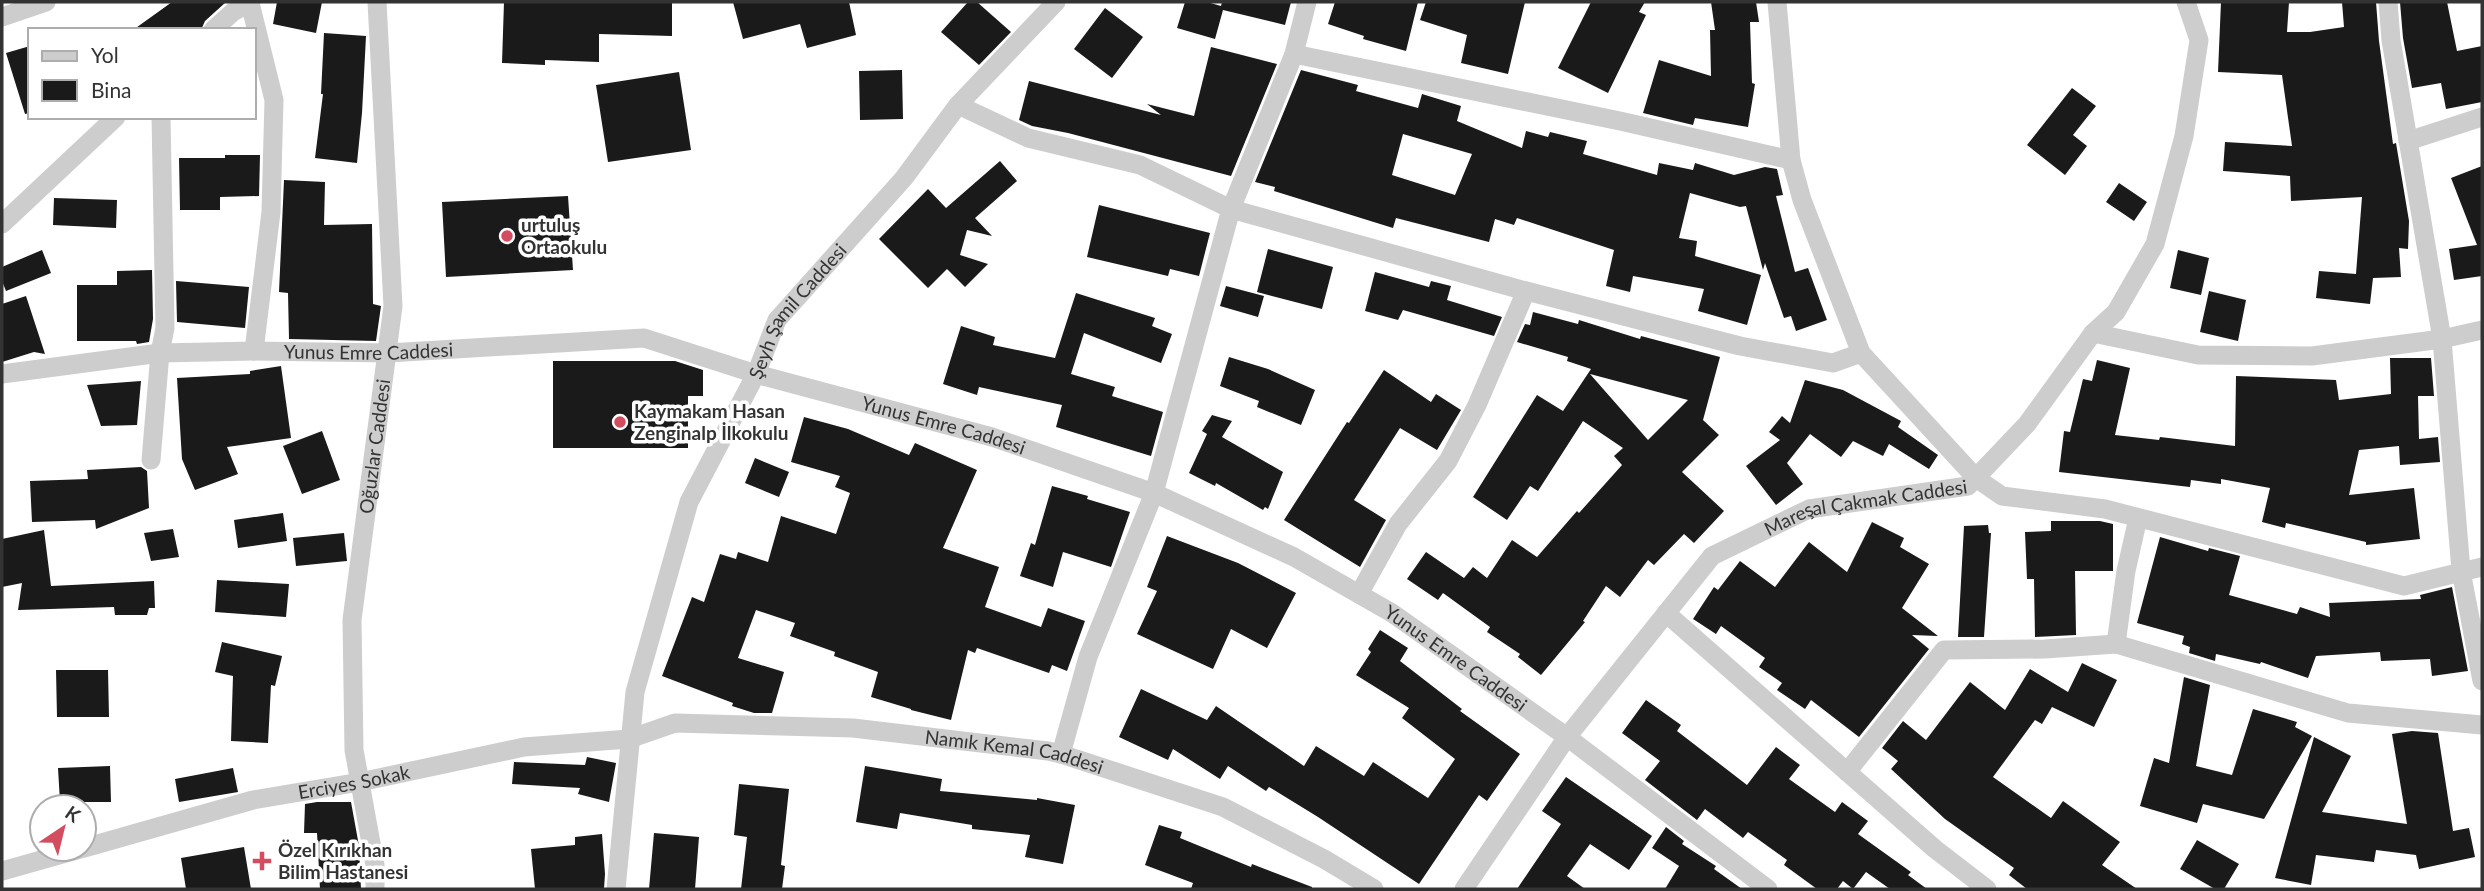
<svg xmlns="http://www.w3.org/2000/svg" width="2484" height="891" viewBox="0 0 2484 891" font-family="Lato,sans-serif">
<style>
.building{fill:#1a1a1a;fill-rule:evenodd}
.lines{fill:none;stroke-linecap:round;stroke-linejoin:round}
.street{stroke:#cdcdcd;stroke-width:19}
.poi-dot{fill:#d24d60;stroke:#fff;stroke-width:2.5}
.labels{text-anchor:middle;stroke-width:7;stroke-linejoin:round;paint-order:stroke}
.poi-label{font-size:19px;font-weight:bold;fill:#333;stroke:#fff;text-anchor:start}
.street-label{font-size:19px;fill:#333;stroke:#fff}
</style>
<rect width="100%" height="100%" fill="#fff"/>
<path class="building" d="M172,2H226L205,21L201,30H133Z
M277,2H322L316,33L273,24Z
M504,2H672V36L599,34V62L545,60V65L502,63Z
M733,2H849L856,35L807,48L800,24L743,39Z
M968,2H977L1011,32L979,65L941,32Z
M1185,2H1207L1221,6L1222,2H1291L1285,25L1223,10L1215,39L1177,28Z
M1335,2H1418L1406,51L1363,39L1364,36L1328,24Z
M1426,2H1525L1508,74L1461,63L1467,35L1420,20Z
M1591,2H1645L1639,12L1646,15L1608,93L1558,68Z
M1711,2H1756L1759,22H1750L1752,83L1755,84L1748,127L1695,118L1693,125L1643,113L1659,60L1711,76L1710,30H1715Z
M2221,2H2289L2287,32H2310L2344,27L2342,2H2376L2379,41L2393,144L2396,143L2409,221L2408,249L2399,248L2401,277L2373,278L2370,304L2316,298L2319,271L2356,274L2362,197L2291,201L2290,176L2223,171L2225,142L2292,146L2282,75L2218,72Z
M2400,2H2447L2457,51L2482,46V102L2446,109L2441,83L2412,88L2403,38Z
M1105,8L1143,37L1112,78L1074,49Z
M324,33L366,36L362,113L357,163L315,158L323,94H321Z
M30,46V113L25,114L6,53Z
M1211,47L1277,64L1231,176L1068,133L1032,126L1019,120L1029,81L1161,115L1147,104L1194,116Z
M902,70L903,119L860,120L859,71Z
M1301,70L1358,85L1356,91L1418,108L1422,94L1461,106L1457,121L1522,148L1526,131L1548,137L1550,132L1587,141L1583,154L1657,175L1659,163L1693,170L1695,163L1734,175L1765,167L1777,169L1783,195L1776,196L1795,272L1808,268L1827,320L1796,331L1791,316L1784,318L1765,263L1763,270L1746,206L1740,207L1690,193L1679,238L1697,241L1695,256L1761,275L1747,325L1698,311L1704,289L1633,276L1630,292L1606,286L1614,250L1517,218L1514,225L1495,219L1489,242L1396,218L1393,228L1274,191L1275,187L1255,182ZM1403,134L1472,154L1455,195L1392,175Z
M679,72L691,150L608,162L596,85Z
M2072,88L2096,106L2073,135L2087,146L2065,175L2027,145Z
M225,155H260L259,196L220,197V210H180L179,158H225Z
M1000,161L1017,181L975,218L992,236L967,230L960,255L988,264L965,287L947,269L928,288L879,239L928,189L946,208Z
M2482,166V276L2454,280L2449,249L2477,245L2451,178Z
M284,180L325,182L324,225L372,224L373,304L381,306L376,341L289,339L288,293L279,292Z
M2119,183L2147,202L2134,221L2106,202Z
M568,196L573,270L446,277L442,202Z
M54,198L117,200L116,228L53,225Z
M1099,205L1210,233L1199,276L1170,269L1168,276L1087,257Z
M1268,249L1333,267L1322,309L1257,292Z
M42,250L51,273L6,291L2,281V267Z
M2178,250L2209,258L2201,295L2170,288Z
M152,270L153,319L149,342L137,344L136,341H77V285H117V271Z
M1375,272L1429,287L1431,281L1451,286L1447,300L1502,317L1494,336L1403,310L1398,320L1365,311Z
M176,281L249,287L245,328L177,322Z
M1226,286L1264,296L1258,317L1220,306Z
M2209,291L2246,300L2238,341L2200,332Z
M1076,293L1155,318L1152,326L1172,334L1161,363L1084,333L1071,374L1115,387L1112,396L1163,412L1151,456L1056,427L1062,405L979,387L977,395L943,384L961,326L995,337L993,345L1055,358Z
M26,296L45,354L34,352L2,362V304Z
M1533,312L1578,324L1579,320L1640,339L1641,336L1720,357L1703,420L1719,435L1682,472L1724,511L1694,543L1684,534L1654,565L1648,560L1620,597L1606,586L1583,621L1585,622L1541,675L1518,657L1520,654L1487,632L1490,627L1443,593L1438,600L1407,579L1426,552L1464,578L1473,567L1487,578L1512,540L1537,557L1577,511L1579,513L1622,465L1614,456L1623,448L1583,421L1538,491L1530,486L1507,520L1473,497L1537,395L1563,411L1591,369L1567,361L1568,357L1517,342L1525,324L1530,325ZM1590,374L1688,400L1648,440Z
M1229,357L1268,369L1315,390L1301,425L1257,407L1259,401L1220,386Z
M2390,358H2431L2434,396H2418L2419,439L2438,437L2440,462L2400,465L2399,446L2359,450L2349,495L2414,488L2420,539L2366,545V542L2286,523L2285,528L2262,522L2270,488L2221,479V484L2191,480L2190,487L2059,472L2064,431L2070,432L2083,379L2092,381L2097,360L2130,368L2115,435L2159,440L2160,437L2235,446L2236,376L2336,380L2339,400L2391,394Z
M553,361H675L703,370V396H688V448H553Z
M281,366L291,438L227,447L238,474L195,490L182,459L177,378L250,374V371Z
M1384,370L1431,402L1436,394L1461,410L1437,450L1400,428L1354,500L1386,520L1360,567L1284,520L1347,422L1349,423Z
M1805,380L1843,390L1901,421L1898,427L1938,455L1929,469L1889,444L1883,456L1853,441L1841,457L1810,434L1787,463L1803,484L1776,505L1746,466L1780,440L1769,432L1782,416L1790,423Z
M141,381L137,425L101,426L87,385Z
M1212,415L1232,421L1222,437L1283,472L1268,509L1265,507L1263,510L1216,483L1215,486L1189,473L1207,434L1202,431Z
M804,417L848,429L909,455L915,443L977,470L943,548L999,567L985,607L1041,627L1048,608L1085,621L1067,671L1052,665L1049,673L977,648L975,653L968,650L951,720L911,710V709L871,697L878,672L834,656L835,652L790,636L795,623L756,610L738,658L784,672L772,713H754L732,706L733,703L662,676L692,597L704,602L720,554L736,559L738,552L768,562L781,516L836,534L850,493L835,487L840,476L791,462Z
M322,431L340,480L302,494L283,446Z
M755,458L789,472L779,497L745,483Z
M141,467L147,471L149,508L96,529L95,520L32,522L30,481L88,479L87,470Z
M1052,486L1088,496L1087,499L1130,512L1111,567L1063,552L1053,587L1020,576L1031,543L1035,545Z
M283,513L287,541L238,548L234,520Z
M2051,521H2100L2113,524V571H2075L2076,635L2035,637L2034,579H2027L2025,532L2051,531Z
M1872,522L1904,538L1900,547L1929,564L1902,608L1938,636L1912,635L1929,649L1859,737L1811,700L1805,709L1777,690L1782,683L1759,667L1765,658L1721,626L1716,634L1693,619L1714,587L1718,590L1740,561L1775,587L1809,542L1847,572Z
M1988,525L1989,533H1991L1984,637H1958L1964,526Z
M173,529L179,557L151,561L144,533Z
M44,530L51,586L154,581L155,608H149L147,615H115L114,607L18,610L22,583L2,587V539Z
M344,533L347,561L296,566L293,538Z
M1167,536L1238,563L1296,593L1267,648L1231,629L1213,669L1137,634L1157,591L1147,587Z
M2160,537L2208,551L2209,548L2240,556L2229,595L2297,614L2300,607L2330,617L2329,603L2421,599L2420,595L2452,587L2468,671L2432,676L2430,659L2381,661L2380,652L2316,656L2308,678L2261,662L2260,664L2216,654L2215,661L2189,653L2190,647L2182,644L2184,636L2137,623Z
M217,580L289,584L286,617L215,612Z
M1380,630L1408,648L1400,661L1462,709L1460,711L1520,754L1487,801L1479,795L1419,884L1318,817L1269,787L1266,791L1228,766L1220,779L1173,749L1168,760L1119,737L1141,689L1207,720L1216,706L1304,766L1316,746L1364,776L1373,762L1428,798L1455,759L1402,718L1409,708L1356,675L1371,652L1368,649Z
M222,642L282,656L275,686L271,685L268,743L231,741L233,676L215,672Z
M2082,663L2117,680L2094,727L2052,707L2042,724L2035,720L1993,777L2051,818L2063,801L2120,842L2102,865L2137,889H2027L2009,875L2014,868L1945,819L1891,769L1898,761L1882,748L1903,721L1926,740L1970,682L2005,710L2030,669L2068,692Z
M56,670H108L109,717H57Z
M2184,677L2210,685L2196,766L2232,775L2253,709L2297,722L2295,727L2312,736L2264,819L2203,804L2197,823L2140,806L2154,758L2169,763Z
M1646,700L1681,725L1677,731L1747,785L1776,747L1800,765L1789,779L1835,812L1842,802L1868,821L1858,834L1911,872L1908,875L1927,889H1890L1866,872L1853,889L1843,881L1837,889H1817L1784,865L1787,860L1748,832L1743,838L1705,809L1697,820L1645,780L1660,761L1622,733Z
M2412,731L2438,733L2453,831L2469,828L2475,857L2419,869L2416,855L2376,850L2374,862L2316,855L2311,885L2275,878L2314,737L2351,756L2322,812L2407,824L2392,734Z
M587,757L616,763L609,802L578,794L580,788L512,784L514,762L585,765Z
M110,766L111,802H60L58,768Z
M865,766L942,779L940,791L1037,800V798L1075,805L1063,864L1025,857L1030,835L972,829V825L900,813L897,829L856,822Z
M233,768L238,792L179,802L175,779Z
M1566,777L1652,836L1629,870L1590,844L1567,876L1585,889H1517L1561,824L1542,811Z
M739,784L789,789L781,865L785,866L782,889H741L747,837L734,835Z
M317,802H351L359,846L361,889H320L317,833H304L305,804Z
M1159,825L1182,832L1180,838L1251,867L1252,864L1312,887V889H1191L1193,883L1145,865Z
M1666,827L1684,841L1682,844L1716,866L1714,869L1742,889H1665L1679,866L1652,848Z
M654,833L699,837L695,889H649Z
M602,834L605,874L604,889H535L531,849L575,845V837Z
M2197,840L2239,864L2224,889H2215L2180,869Z
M244,847L251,889H186L181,858Z"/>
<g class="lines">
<g class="street">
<path d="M1777,2L1791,160L1802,200L1861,353L1976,478L2002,496L2105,509L2404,586L2482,567"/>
<path d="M2388,2L2391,40L2442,339L2461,571L2482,681"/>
<path d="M250,3L274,100L271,212L254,351"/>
<path d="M2,17L46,2"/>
<path d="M213,30L233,12L251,2"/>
<path d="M1294,54L1620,121L1791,160"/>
<path d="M958,105L1028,138L1140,165L1231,209L1526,291L1740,346L1833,363L1861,353"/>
<path d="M2408,141L2482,117"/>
<path d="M2,224L116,117"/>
<path d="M2093,333L2198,355L2312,356L2442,339L2482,330"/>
<path id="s1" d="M2,374L160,353L254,351L388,353L644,338L756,374L992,437L1154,493L1294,557L1392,613L1567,737L1768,889"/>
<path d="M151,460L160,353L165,328L161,117"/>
<path d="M1359,594L1398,524L1448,461L1477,405L1526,291"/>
<path d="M1666,613L1935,849L1987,889"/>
<path d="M2116,644L2126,571L2138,518"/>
<path d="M1061,754L1088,657L1154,493L1231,209L1294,54L1307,2"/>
<path d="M1847,772L1944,650L2045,649L2116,644L2348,713L2482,725"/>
<path id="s2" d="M84,848L253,800L360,782L524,747L629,739L675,723L853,728L1048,751L1061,754L1223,807L1324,859L1374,889"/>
<path d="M2,871L80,849"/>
<path id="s3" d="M375,889V865L354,750L352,620L393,306L377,2"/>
<path id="s4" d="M616,889L635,692L689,502L756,374L777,320L904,178L958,105L1056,2"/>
<path id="s5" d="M1464,889L1567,737L1712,556L1809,509L1968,486L2027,424L2093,333L2116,312L2155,244L2184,136L2199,40L2186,2"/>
</g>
</g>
<g class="poi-dot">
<circle cx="507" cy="236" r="7"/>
<circle cx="620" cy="422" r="7"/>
<path d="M258.5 850.5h7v7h7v7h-7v7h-7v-7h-7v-7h7z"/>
</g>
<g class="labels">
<g class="poi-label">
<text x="521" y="232">urtuluş<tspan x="521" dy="22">Ortaokulu</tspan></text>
<text x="634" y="418">Kaymakam Hasan<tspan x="634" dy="22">Zenginalp İlkokulu</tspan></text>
<text x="278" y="857">Özel Kırıkhan<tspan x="278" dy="22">Bilim Hastanesi</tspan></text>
</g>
<g class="street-label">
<text dy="7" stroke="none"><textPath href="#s4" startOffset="616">Şeyh Şamil Caddesi</textPath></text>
<text dy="7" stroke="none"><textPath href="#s1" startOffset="368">Yunus Emre Caddesi</textPath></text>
<text dy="7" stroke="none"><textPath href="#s1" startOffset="956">Yunus Emre Caddesi</textPath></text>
<text dy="7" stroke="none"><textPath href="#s3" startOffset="446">Oğuzlar Caddesi</textPath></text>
<text dy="7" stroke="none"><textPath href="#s5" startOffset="579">Mareşal Çakmak Caddesi</textPath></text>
<text dy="7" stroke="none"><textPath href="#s1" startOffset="1522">Yunus Emre Caddesi</textPath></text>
<text dy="7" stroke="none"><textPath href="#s2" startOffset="947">Namık Kemal Caddesi</textPath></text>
<text dy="7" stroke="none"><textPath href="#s2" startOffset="278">Erciyes Sokak</textPath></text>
</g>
</g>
<rect width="2484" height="891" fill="none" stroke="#333333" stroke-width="7"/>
<rect x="28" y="28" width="228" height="91" fill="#ffffff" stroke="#adadad" stroke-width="2"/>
<rect x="42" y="51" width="35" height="10" fill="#cdcdcd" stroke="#adadad" stroke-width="2"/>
<text x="91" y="63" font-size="21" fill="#333333">Yol</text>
<rect x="42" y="80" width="35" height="21" fill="#1a1a1a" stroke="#adadad" stroke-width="2"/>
<text x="91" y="98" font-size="21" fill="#333333">Bina</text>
<g transform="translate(63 828) rotate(35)"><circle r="33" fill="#ffffff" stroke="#adadad" stroke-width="2"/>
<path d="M0-5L12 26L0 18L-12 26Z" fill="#d24d60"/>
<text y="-10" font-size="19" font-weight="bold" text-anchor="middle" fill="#333333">K</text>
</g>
</svg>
